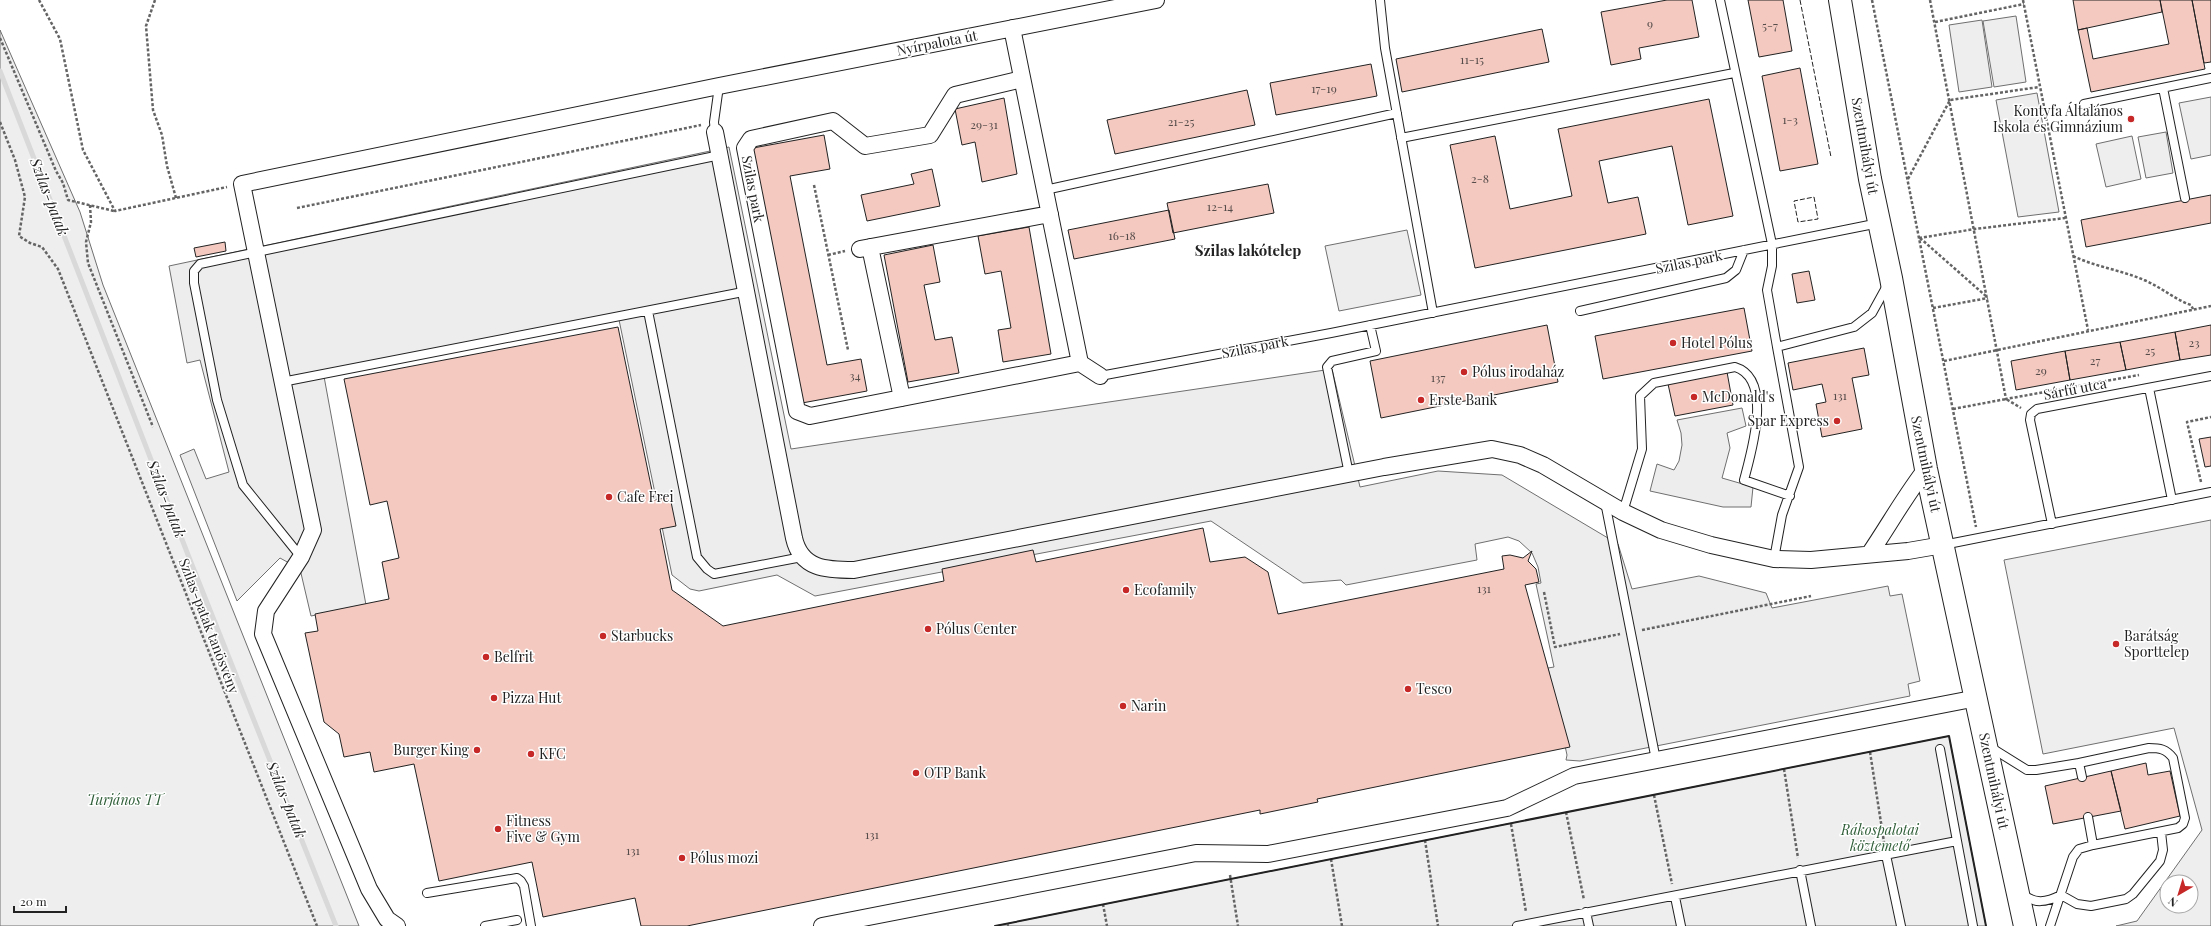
<svg xmlns="http://www.w3.org/2000/svg" width="2211" height="926" viewBox="0 0 2211 926" font-family="'Playfair Display',serif">
<style>
.green{fill:#eee;stroke:#6f6f6f;fill-rule:evenodd}
.parking{fill:#ededed;stroke:#6f6f6f}
.lines{fill:none;stroke-linecap:round;stroke-linejoin:round}
.stream{stroke:#d9d9d9;stroke-width:5}
.building{fill:#f3c9c0;stroke:#222}
.lane-casing{stroke:#222;stroke-width:10}
.street-casing{stroke:#222;stroke-width:18}
.secondary-casing{stroke:#222;stroke-width:24}
.path{stroke:#646464;stroke-width:2.5;stroke-dasharray:3 2;stroke-linecap:butt}
.lane{stroke:#fff;stroke-width:8}
.street{stroke:#fff;stroke-width:16}
.secondary{stroke:#fff;stroke-width:22}
.fence{stroke:#222;stroke-width:1;stroke-dasharray:5 2;stroke-linecap:butt}
.wall{stroke:#222;stroke-width:2}
.poi-dot{fill:#c62828;stroke:#fff;stroke-width:1.5}
.labels{text-anchor:middle;stroke-width:3;stroke-linejoin:round;paint-order:stroke}
.number-label{font-size:12px;fill:#564c4a}
.street-label{font-size:14px;fill:#222;stroke:#fff}
.poi-label{font-size:14px;fill:#222;stroke:#fff;text-anchor:start}
.park-label{font-size:14px;font-style:italic;fill:#2f5e38;stroke:#fff}
.water-label{font-size:15px;font-style:italic;fill:#222;stroke:#fff}
.neighbourhood-label{font-size:15px;font-weight:bold;fill:#222;stroke:#fff}
</style>
<rect width="100%" height="100%" fill="#fff"/>
<path class="green" d="M2016,16L2026,82L1994,87L1983,21Z
M1982,20L1992,87L1959,92L1949,25Z
M0,30L80,212L103,285L359,926H0Z
M2037,93L2059,212L2018,217L1996,100Z
M2211,97V155L2191,159L2179,103Z
M2166,132L2173,173L2146,178L2138,137Z
M2132,136L2141,179L2106,187L2096,144Z
M2211,520V926H2116L2137,921L2202,830L2174,728L2043,754L2004,560ZM2167,882H2191V906H2167Z
M1949,736L1986,926H995Z"/>
<path class="parking" d="M729,147L791,449L1332,369L1360,487L1438,471L1502,475L1618,544L1632,589L1699,576L1766,593L1772,608L1888,586L1890,596L1902,594L1920,681L1908,684L1910,696L1580,761L1566,760L1567,755L1548,668L1554,667L1536,584L1541,583L1538,567L1532,553L1519,541L1508,537L1475,544L1477,560L1346,585L1341,580L1303,583L1211,521L815,596L777,575L699,591L690,589L672,575L618,315L323,371L366,605L311,616L300,569L280,558L237,601L180,455L194,449L206,479L229,472L200,360L187,363L169,266Z
M1407,230L1421,295L1339,311L1325,246Z
M1742,408L1746,426L1727,433L1730,448L1722,478L1753,487L1751,507H1723L1650,491L1657,464L1674,470L1679,461L1682,445L1681,433L1677,420Z"/>
<g class="lines">
<path class="stream" d="M0,71L192,565L336,926"/>
</g>
<path class="building" d="M1667,0H1692L1699,37L1639,48L1641,59L1611,65L1601,12Z
M1748,0H1783L1792,51L1759,57Z
M2073,0H2160L2162,12L2078,30Z
M2160,0H2192L2205,69L2091,92L2078,30L2087,28L2093,59L2169,44Z
M2192,0H2211V62L2204,63Z
M1542,29L1549,62L1402,92L1396,59Z
M1371,64L1377,96L1276,115L1270,83Z
M1800,68L1818,164L1780,171L1762,76Z
M1247,90L1255,125L1115,154L1107,120Z
M1004,98L1017,174L982,182L975,142L962,145L955,109Z
M1709,99L1733,216L1688,225L1672,146L1599,161L1608,203L1638,197L1646,234L1475,268L1450,145L1495,136L1510,209L1572,196L1558,129Z
M824,135L830,169L790,176L827,365L861,359L867,391L802,403L753,148Z
M932,169L940,206L867,221L861,195L914,184L911,174Z
M1268,184L1274,213L1173,233L1167,203Z
M2211,195V223L2086,247L2081,220Z
M1169,210L1175,239L1074,259L1068,230Z
M1029,227L1051,354L1003,362L998,330L1011,328L1001,271L985,274L978,236Z
M225,242L226,251L196,257L194,248Z
M933,245L940,282L924,285L935,340L952,337L959,373L908,382L884,255Z
M1809,271L1815,300L1797,303L1792,274Z
M1744,308L1752,351L1603,379L1595,336Z
M1547,325L1558,382L1381,418L1370,361Z
M2211,325V355L2180,360L2175,332Z
M618,327L654,500L670,497L676,526L660,529L672,590L723,626L944,581L942,569L1033,550L1036,562L1203,528L1210,562L1245,557L1268,572L1278,614L1504,569L1502,556L1510,555L1523,558L1532,551L1528,561L1536,569L1539,582L1525,585L1570,747L1317,799L1318,802L1260,814V810L687,926H641L635,898L543,917L532,862L439,881L414,764L374,772L370,752L344,757L339,734L324,722L305,633L318,631L315,614L389,599L382,562L399,558L387,501L370,505L344,379Z
M2175,332L2180,360L2126,370L2120,342Z
M2120,342L2126,370L2070,380L2065,351Z
M1864,348L1869,375L1852,378L1862,429L1822,437L1816,404L1826,402L1822,384L1793,390L1788,363Z
M2065,351L2070,380L2016,390L2011,361Z
M1727,372L1733,405L1675,416L1668,384Z
M2211,437V466L2205,467L2199,439Z
M2146,763L2148,775L2170,771L2180,816L2125,829L2111,771Z
M2111,771L2121,811L2053,824L2045,786Z"/>
<g class="lines">
<defs>
<path id="lane" d="M1380,0L1385,48L1433,313
M1720,0L1772,244V266L1767,290L1777,347
M2163,88L2185,198
M2084,104L2211,78
M715,132L714,122L719,86
M1401,138L1734,73
M1045,190L1397,113
M648,311L697,557L707,569L714,574L802,557
M1580,311L1726,278L1736,270L1744,250
M1100,376L1331,333L1879,223
M282,382L748,291
M2149,388L2172,500
M1349,474L1327,367L1332,361L1376,351L1370,325
M1605,502L1656,760
M1623,512L1642,449L1640,396L1654,383L1735,367C1774,379 1751,453 1744,480L1790,496
M2052,524L2030,420L2031,414L2037,409L2211,376
M1943,545L2211,492
M301,557L243,485L217,400L194,283V271L200,264L720,155
M1774,559L1782,515L1799,467L1777,347L1854,327L1872,313L1888,284
M1990,747L2027,770H2036L2079,763L2082,777
M1940,749L1957,841
M2079,763L2149,748C2160,748 2166,749 2173,758L2185,818L2183,824L2178,828L2093,845
M1886,855L1901,926
M1800,870L1811,926
M427,893L517,878L521,881L524,886L531,926
M2022,893C2034,905 2047,902 2061,895L2077,904L2091,906L2126,899L2133,894L2160,861L2163,850L2161,832
M1675,897L1681,926
M1586,912L1589,926
M485,926L517,920
M1517,926L1957,841L1973,926
M2050,926L2073,857L2079,849L2093,845L2088,817"/>
<path id="street" d="M1012,28L1080,363L1100,376
M1022,79L955,95L930,135L865,146L833,121L751,139L745,148L797,411L810,416L1080,363
M715,132L794,538C801,569 826,570 854,570L1384,467L1492,449L1520,455L1543,465L1623,512L1661,530L1711,545L1774,559L1811,560L1908,551L1943,545
M870,247L902,398
M860,249L1050,214
M1870,553C1889,525 1905,496 1926,469
M397,926L387,919L369,889L263,634L266,611L301,557L313,530L242,184L719,86L1156,0
M822,926L1196,853L1268,854L1507,808L1574,776L1977,698"/>
<path id="secondary" d="M1840,0L1870,179L1891,278L1926,469L2025,926"/>
</defs>
<use href="#lane" class="lane-casing"/>
<use href="#street" class="street-casing"/>
<use href="#secondary" class="secondary-casing"/>
<path class="path" d="M39,0L60,39L83,150L115,211L227,187
M155,0L146,26L153,110L162,135L167,166L176,198
M1872,0L1976,527
M1930,0L2006,399L2139,375
M2023,0L2088,330
M1935,22L2024,4
M0,38L56,171L63,183L68,200L114,211
M0,122L15,160L25,197L19,236L30,243L42,247L58,269L317,926
M1908,179L1950,100L2039,87
M814,185L848,350
M90,205L91,222L86,242L88,263L153,427
M297,208L701,125
M1919,238L1975,229L2065,218
M1920,238L1987,297
M828,255L845,251
M2073,256C2096,267 2121,270 2144,280C2161,287 2174,299 2191,305L2193,309
M1933,308L1988,298
M1944,361L2211,306
M1953,409L2006,399L2021,408
M2201,482L2187,422L2211,417
M1544,592L1555,647L1620,634
M1642,630L1811,596
M1870,752L1884,842
M1784,769L1798,858
M1654,795L1672,884
M1566,812L1584,900
M1511,824L1526,912
M1425,840L1438,926
M1331,859L1342,926
M1230,875L1238,926
M1103,904L1107,926"/>
<use href="#lane" class="lane"/>
<use href="#street" class="street"/>
<use href="#secondary" class="secondary"/>
<path class="fence" d="M1800,0L1831,157
M1814,197L1818,219L1798,222L1794,201Z
M1008,924V926"/>
<path class="wall" d="M995,926L1949,736L1986,926"/>
</g>
<g class="poi-dot">
<circle cx="2131" cy="119" r="4"/>
<circle cx="1673" cy="343" r="4"/>
<circle cx="1464" cy="372" r="4"/>
<circle cx="1694" cy="397" r="4"/>
<circle cx="1421" cy="400" r="4"/>
<circle cx="1837" cy="421" r="4"/>
<circle cx="609" cy="497" r="4"/>
<circle cx="1126" cy="590" r="4"/>
<circle cx="928" cy="629" r="4"/>
<circle cx="603" cy="636" r="4"/>
<circle cx="2116" cy="644" r="4"/>
<circle cx="486" cy="657" r="4"/>
<circle cx="1408" cy="689" r="4"/>
<circle cx="494" cy="698" r="4"/>
<circle cx="1123" cy="706" r="4"/>
<circle cx="477" cy="750" r="4"/>
<circle cx="531" cy="754" r="4"/>
<circle cx="916" cy="773" r="4"/>
<circle cx="498" cy="829" r="4"/>
<circle cx="682" cy="858" r="4"/>
</g>
<g class="labels">
<g class="number-label">
<text x="1650" y="28">9</text>
<text x="1770" y="30">5-7</text>
<text x="1472" y="64">11-15</text>
<text x="1324" y="93">17-19</text>
<text x="1790" y="124">1-3</text>
<text x="1181" y="126">21-25</text>
<text x="984" y="129">29-31</text>
<text x="1480" y="183">2-8</text>
<text x="1220" y="211">12-14</text>
<text x="1122" y="240">16-18</text>
<text x="2194" y="347">23</text>
<text x="2150" y="355">25</text>
<text x="2095" y="365">27</text>
<text x="2041" y="375">29</text>
<text x="855" y="380">34</text>
<text x="1438" y="382">137</text>
<text x="1840" y="400">131</text>
<text x="1484" y="593">131</text>
<text x="872" y="839">131</text>
<text x="633" y="855">131</text>
</g>
<g class="street-label">
<text transform="translate(937 43) rotate(-11)" y="5">Nyírpalota út</text>
<text transform="translate(1865 146) rotate(80)" y="5">Szentmihályi út</text>
<text transform="translate(753 189) rotate(79)" y="5">Szilas park</text>
<text transform="translate(1689 262) rotate(-12)" y="5">Szilas park</text>
<text transform="translate(1255 347) rotate(-11)" y="5">Szilas park</text>
<text transform="translate(2075 389) rotate(-11)" y="5">Sárfű utca</text>
<text transform="translate(1926 464) rotate(78)" y="5">Szentmihályi út</text>
<text transform="translate(209 626) rotate(69)" y="5">Szilas-patak tanösvény</text>
<text transform="translate(1994 781) rotate(78)" y="5">Szentmihályi út</text>
</g>
<g class="poi-label">
<text x="2123" y="116" text-anchor="end">Kontyfa Általános<tspan x="2123" dy="16">Iskola és Gimnázium</tspan></text>
<text x="1681" y="348">Hotel Pólus</text>
<text x="1472" y="377">Pólus irodaház</text>
<text x="1702" y="402">McDonald's</text>
<text x="1429" y="405">Erste Bank</text>
<text x="1829" y="426" text-anchor="end">Spar Express</text>
<text x="617" y="502">Cafe Frei</text>
<text x="1134" y="595">Ecofamily</text>
<text x="936" y="634">Pólus Center</text>
<text x="611" y="641">Starbucks</text>
<text x="2124" y="641">Barátság<tspan x="2124" dy="16">Sporttelep</tspan></text>
<text x="494" y="662">Belfrit</text>
<text x="1416" y="694">Tesco</text>
<text x="502" y="703">Pizza Hut</text>
<text x="1131" y="711">Narin</text>
<text x="469" y="755" text-anchor="end">Burger King</text>
<text x="539" y="759">KFC</text>
<text x="924" y="778">OTP Bank</text>
<text x="506" y="826">Fitness<tspan x="506" dy="16">Five &amp; Gym</tspan></text>
<text x="690" y="863">Pólus mozi</text>
</g>
<g class="park-label">
<text x="125" y="805">Turjános TT</text>
<text x="1880" y="835">Rákospalotai<tspan x="1880" dy="16">köztemető</tspan></text>
</g>
<g class="water-label">
<text transform="translate(49 197) rotate(69)" y="5">Szilas-patak</text>
<text transform="translate(166 499) rotate(69)" y="5">Szilas-patak</text>
<text transform="translate(286 800) rotate(68)" y="5">Szilas-patak</text>
</g>
<g class="neighbourhood-label">
<text x="1248" y="256">Szilas lakótelep</text>
</g>
</g>
<g transform="translate(2179 894) rotate(218)"><circle r="19" fill="#ffffff" stroke="#a7a7a7"/>
<path d="M0-3L7 15L0 10L-7 15Z" fill="#c62828"/>
<text y="-6" font-size="11" font-weight="bold" text-anchor="middle" fill="#222222">N</text>
</g>
<path d="M14 906v6h52v-6" fill="none" stroke="#222222" stroke-width="2"/>
<text x="20" y="906" font-size="12" fill="#222222" stroke="#ffffff" stroke-width="3" paint-order="stroke">20 m</text>
</svg>
